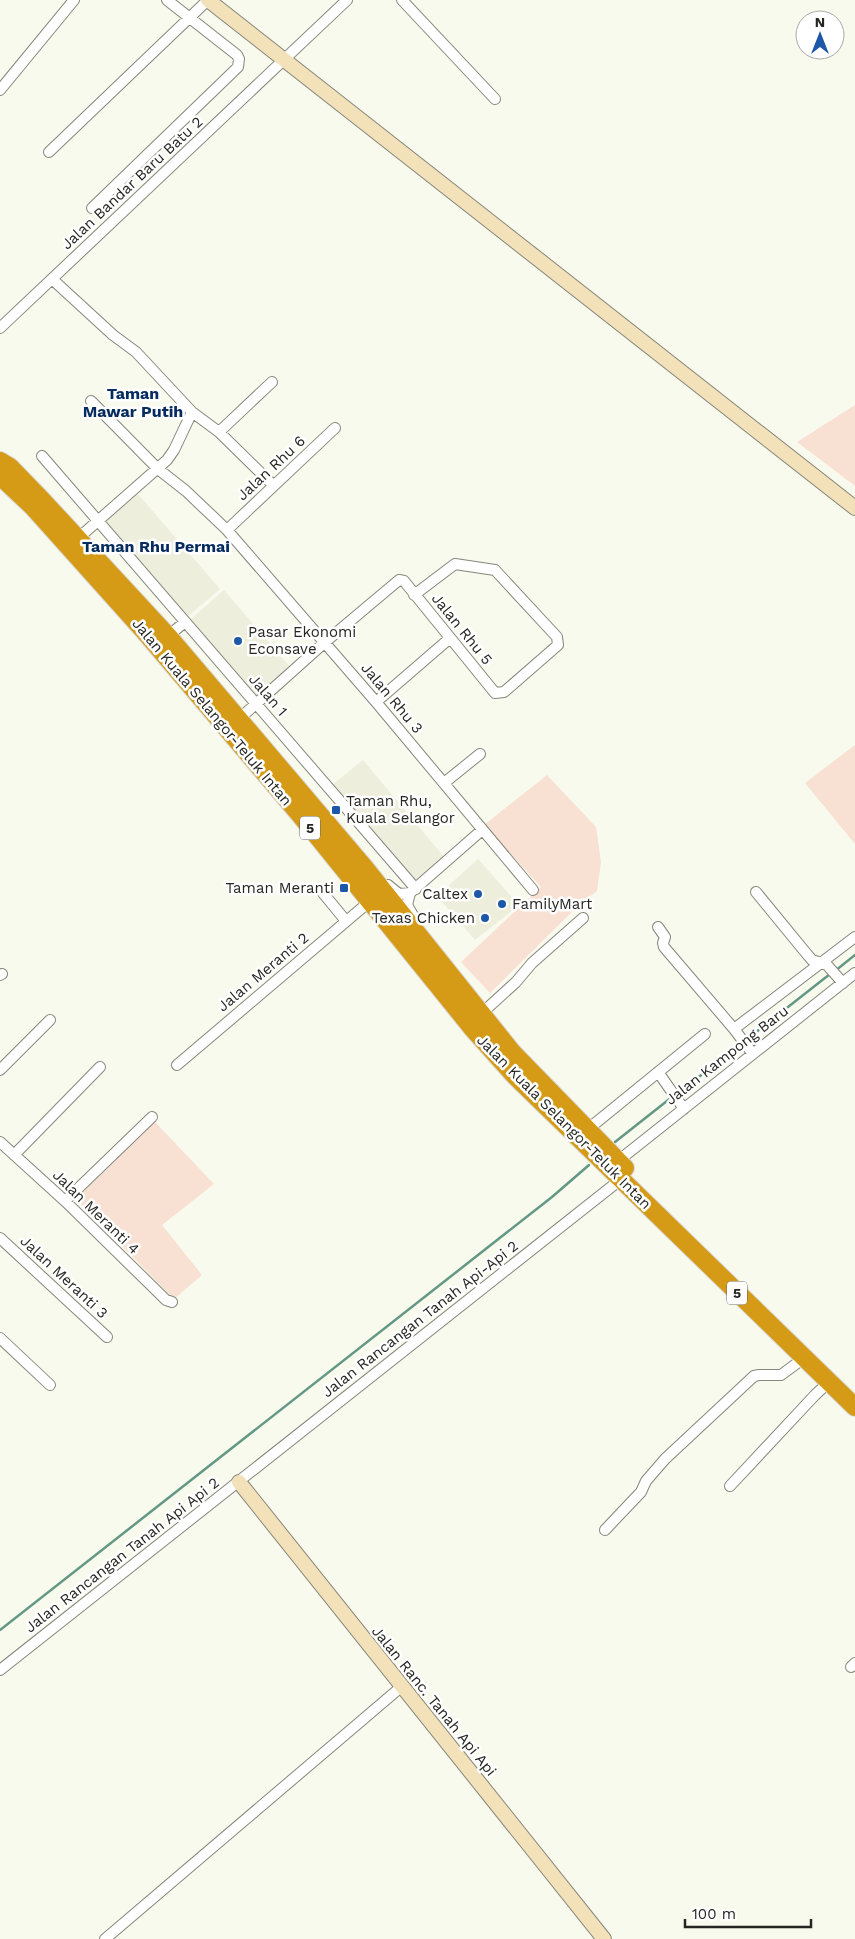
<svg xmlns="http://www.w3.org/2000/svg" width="855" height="1939" viewBox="0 0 855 1939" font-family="'Work Sans',sans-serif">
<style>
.built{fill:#edeedc}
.green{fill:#f8e0d3}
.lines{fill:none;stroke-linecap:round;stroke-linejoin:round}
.stream{stroke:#639884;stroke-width:2.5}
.street-casing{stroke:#86867c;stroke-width:12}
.secondary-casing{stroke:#86867c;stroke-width:16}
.highway-casing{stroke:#d8d8d7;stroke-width:20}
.street{stroke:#fff;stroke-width:10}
.secondary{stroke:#f3e1b9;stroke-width:14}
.highway{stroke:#d69b16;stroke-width:18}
.poi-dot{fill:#1c57a8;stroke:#fff;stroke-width:2}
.labels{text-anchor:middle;stroke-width:5;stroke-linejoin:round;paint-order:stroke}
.shield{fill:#fff;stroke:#666664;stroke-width:1}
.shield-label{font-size:14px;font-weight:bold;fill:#252521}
.street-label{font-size:15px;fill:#252521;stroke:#fff}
.poi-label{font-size:15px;fill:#252521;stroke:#fff;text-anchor:start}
.neighbourhood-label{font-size:16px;font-weight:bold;fill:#062c5f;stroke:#fff}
</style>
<rect width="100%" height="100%" fill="#f9faee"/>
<path class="built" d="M138,494L220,589L187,617L105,522Z
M224,590L291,668L256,698L190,620Z
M363,760L445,858L416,884L331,786Z
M478,859L519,905L475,940L437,896Z"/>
<path class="green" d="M855,405V486L797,442Z
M855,745V844L805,783Z
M547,775L596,827L601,862L597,891L579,905L490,993L461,962L541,887L484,825Z
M155,1122L214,1184L162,1225L202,1275L174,1299L76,1199Z"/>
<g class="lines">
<path class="stream" d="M835,971L855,955
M746,1040L830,974
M677,1094L741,1044
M615,1142L672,1097
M0,1630L552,1197L589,1165"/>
<defs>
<path id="street" d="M402,0L495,99
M0,90L74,0
M49,152L208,0
M92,208L238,67L239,59L237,55L167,0
M52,279L113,335L136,352L192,412L219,432
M0,328L347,0
M272,382L219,432L273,485
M91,401L158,469L186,491L227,530L376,702L533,890
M42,456L416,889
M227,530L335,428
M75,541L167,460L174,450L192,412
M168,636L185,622
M376,702L449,639
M239,719L324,643L399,580L404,581L495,693L504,692L558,645L557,637L495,570L455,564L414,595
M444,783L480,754
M388,885L399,894L410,893L482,830
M756,892L806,953L812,960L827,965L843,983
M323,893L346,921
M410,893L407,905L415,919
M658,927L665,937L663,943L664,947L734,1029L753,1054
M0,975L2,974
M481,1014L516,982L532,963L583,918
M734,1029L855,937
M177,1065L369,902
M0,1070L50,1020
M658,1072L684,1109
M587,1130L705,1034
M0,1142L65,1201L166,1300L172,1302
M14,1155L100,1067
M618,1161L855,973
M65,1201L152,1117
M0,1238L107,1337
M0,1338L50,1385
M730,1486L815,1395L829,1382
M605,1530L641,1492L646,1481L665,1459L754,1376L759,1375H781L804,1358
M851,1667L855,1663
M0,1670L620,1180
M105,1939L401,1687"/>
<path id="secondary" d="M208,0L855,508
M239,1482L604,1939"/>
<path id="highway" d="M0,461L10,467L42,500L168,636L365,868L512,1052L625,1168
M0,476L33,507L145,632L301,816L473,1029L515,1076L855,1407"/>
</defs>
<use href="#street" class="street-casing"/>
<use href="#secondary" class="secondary-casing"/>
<use href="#highway" class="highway-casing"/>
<use href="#street" class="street"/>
<use href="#secondary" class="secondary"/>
<use href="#highway" class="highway"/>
</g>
<g class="poi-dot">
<circle cx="238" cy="641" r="5"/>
<rect x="331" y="805" width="10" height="10" rx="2.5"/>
<rect x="339" y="883" width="10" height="10" rx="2.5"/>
<circle cx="478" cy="894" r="5"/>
<circle cx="502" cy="904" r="5"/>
<circle cx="485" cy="918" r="5"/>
</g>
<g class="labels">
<g class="shield">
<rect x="300" y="816.5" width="20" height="23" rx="4"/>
<rect x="727" y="1281.5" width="20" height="23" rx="4"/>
</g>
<g class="shield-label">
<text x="310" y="833">5</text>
<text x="737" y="1298">5</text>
</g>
<g class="street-label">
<text transform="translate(132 183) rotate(-43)" y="5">Jalan Bandar Baru Batu 2</text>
<text transform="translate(271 468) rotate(-43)" y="5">Jalan Rhu 6</text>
<text transform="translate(462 629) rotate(51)" y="5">Jalan Rhu 5</text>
<text transform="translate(268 695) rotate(49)" y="5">Jalan 1</text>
<text transform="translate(392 698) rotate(50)" y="5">Jalan Rhu 3</text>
<text transform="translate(212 712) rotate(50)" y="5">Jalan Kuala Selangor-Teluk Intan</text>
<text transform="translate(263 972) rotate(-40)" y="5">Jalan Meranti 2</text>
<text transform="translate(727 1055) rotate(-38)" y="5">Jalan Kampong Baru</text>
<text transform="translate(564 1122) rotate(45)" y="5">Jalan Kuala Selangor-Teluk Intan</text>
<text transform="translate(96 1212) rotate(44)" y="5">Jalan Meranti 4</text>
<text transform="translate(64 1277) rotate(43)" y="5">Jalan Meranti 3</text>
<text transform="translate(420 1319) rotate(-38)" y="5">Jalan Rancangan Tanah Api-Api 2</text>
<text transform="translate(122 1555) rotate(-38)" y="5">Jalan Rancangan Tanah Api Api 2</text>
<text transform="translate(434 1701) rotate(51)" y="5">Jalan Ranc. Tanah Api Api</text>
</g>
<g class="poi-label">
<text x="248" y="637">Pasar Ekonomi<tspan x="248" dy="17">Econsave</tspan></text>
<text x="346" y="806">Taman Rhu,<tspan x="346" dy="17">Kuala Selangor</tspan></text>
<text x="334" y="893" text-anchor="end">Taman Meranti</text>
<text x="468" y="899" text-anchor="end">Caltex</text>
<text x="512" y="909">FamilyMart</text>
<text x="475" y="923" text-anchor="end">Texas Chicken</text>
</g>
<g class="neighbourhood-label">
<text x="133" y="399">Taman<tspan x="133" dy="18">Mawar Putih</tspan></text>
<text x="156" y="552">Taman Rhu Permai</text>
</g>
</g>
<g transform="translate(820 35)"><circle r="24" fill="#ffffff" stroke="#a8a8a6"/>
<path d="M0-4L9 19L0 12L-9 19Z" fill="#1c57a8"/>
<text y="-8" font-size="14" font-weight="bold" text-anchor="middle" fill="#252521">N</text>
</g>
<path d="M685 1919v8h126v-8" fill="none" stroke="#252521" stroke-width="2.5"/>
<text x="692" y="1919" font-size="15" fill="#252521" stroke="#ffffff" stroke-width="4" paint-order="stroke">100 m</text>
</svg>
